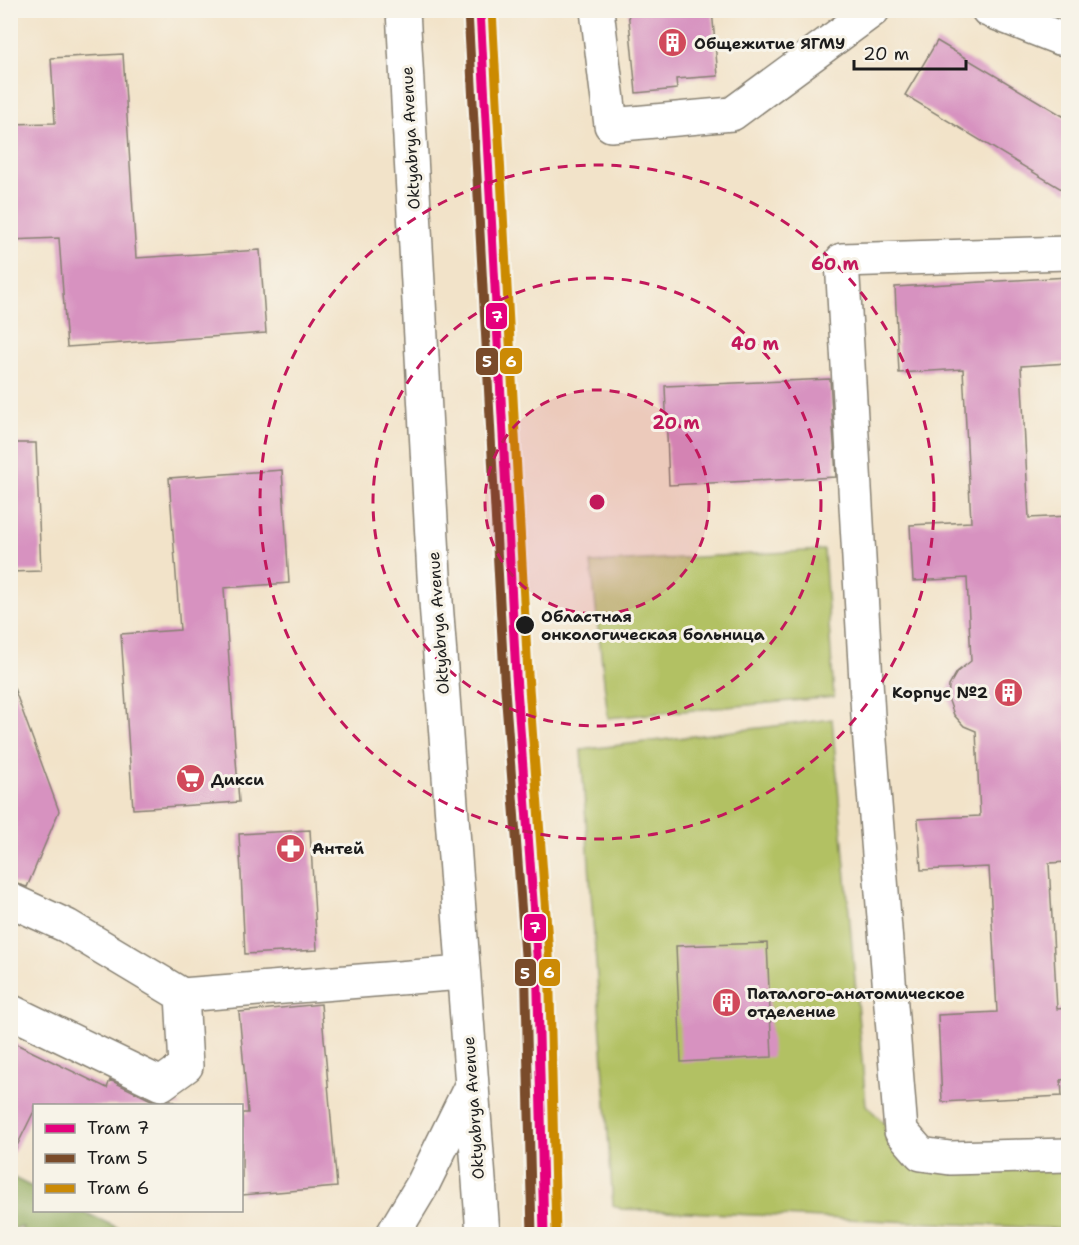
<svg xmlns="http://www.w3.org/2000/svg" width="1079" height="1245" viewBox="0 0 1079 1245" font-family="'Shantell Sans',sans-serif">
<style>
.green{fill:#b2c163;stroke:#676e40;stroke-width:1.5}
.forest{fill:#8da759;stroke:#54623a;stroke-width:1.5}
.building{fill:#d792c0}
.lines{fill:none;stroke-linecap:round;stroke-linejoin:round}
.minor-casing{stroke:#878072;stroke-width:36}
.major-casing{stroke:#878072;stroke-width:36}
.minor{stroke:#fff;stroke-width:33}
.major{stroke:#fff;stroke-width:33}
.tram-1-casing{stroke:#f7f3e8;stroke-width:14}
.tram-2-casing{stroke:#f7f3e8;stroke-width:14}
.tram-3-casing{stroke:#f7f3e8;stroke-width:14}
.tram-1{stroke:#e5007d;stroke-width:9}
.tram-2{stroke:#7a4b2a;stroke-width:9}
.tram-3{stroke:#cb8a06;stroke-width:9}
.ring{fill:none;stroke:#c2185b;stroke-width:3;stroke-dasharray:10 8}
.stop-dot{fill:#1c1c1c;stroke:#f7f3e8;stroke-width:2}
.labels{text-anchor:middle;stroke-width:6;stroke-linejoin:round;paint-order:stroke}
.poi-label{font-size:16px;font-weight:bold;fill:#1c1c1c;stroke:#f7f3e8;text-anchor:start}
.street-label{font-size:16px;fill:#1c1c1c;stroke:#f7f3e8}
.stop-label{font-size:16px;font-weight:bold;fill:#1c1c1c;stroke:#f7f3e8;text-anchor:start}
.centre{fill:#c2185b;stroke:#f7f3e8;stroke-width:3}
.ring-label{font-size:18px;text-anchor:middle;font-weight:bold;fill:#c2185b;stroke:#f7f3e8;stroke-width:6;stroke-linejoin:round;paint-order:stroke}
.line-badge{stroke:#f7f3e8;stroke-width:2}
.badge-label{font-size:16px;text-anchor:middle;font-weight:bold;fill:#fff}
</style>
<rect width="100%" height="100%" fill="#f7f3e8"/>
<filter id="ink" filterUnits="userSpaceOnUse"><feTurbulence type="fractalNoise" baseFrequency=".0167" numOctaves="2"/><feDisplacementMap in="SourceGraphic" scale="12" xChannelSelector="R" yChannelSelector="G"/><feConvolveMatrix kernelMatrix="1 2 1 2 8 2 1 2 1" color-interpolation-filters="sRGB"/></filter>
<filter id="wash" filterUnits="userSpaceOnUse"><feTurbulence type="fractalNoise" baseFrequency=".008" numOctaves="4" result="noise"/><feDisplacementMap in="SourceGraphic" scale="24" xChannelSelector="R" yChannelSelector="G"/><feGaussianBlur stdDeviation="1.35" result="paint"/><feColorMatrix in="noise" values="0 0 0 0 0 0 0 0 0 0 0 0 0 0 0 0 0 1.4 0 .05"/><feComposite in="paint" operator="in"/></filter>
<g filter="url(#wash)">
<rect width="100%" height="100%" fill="#f2e3c9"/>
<path class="green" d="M824,550L834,697L608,718L591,563Z
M832,719L866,1105L925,1164L1068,1163V1229L621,1209L613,1205L581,750Z"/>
<path class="forest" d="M10,1176L34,1188V1210L82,1211L131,1234H20L23,1227L11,1229Z"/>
<g id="blocks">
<path class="building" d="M628,10H712L718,76L676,79L677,89L636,93Z
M937,41L1068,119V193L905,95Z
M123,54L136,258L260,250L266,333L67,347L59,238L10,240V124L55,123L51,58Z
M1068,277V363L1021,366L1029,518L1068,516V862L1049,863L1057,1009L1068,1008V1079L1061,1080L1062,1096L942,1102L938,1015L997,1012L989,867L921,870L918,819L980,816L976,731L964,726L954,715L948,698L949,686L957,672L971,661L967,578L913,581L910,525L971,522L963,369L899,373L895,287Z
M830,379L836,477L669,485L665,386Z
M10,443H36L41,571L10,572Z
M282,470L289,583L224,588L239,802L133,809L121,634L180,630L169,478Z
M14,688L59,811L27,887L10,882V689Z
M310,830L317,950L245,954L239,834Z
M767,943L772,1057L681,1062L676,946Z
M321,1004L337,1187L242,1195V1113H248L239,1012Z
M10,1041L107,1088L110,1080L153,1101L162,1103L171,1100L182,1106H34V1111L10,1160Z"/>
</g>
</g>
<g filter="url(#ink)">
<use href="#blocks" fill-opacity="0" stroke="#878072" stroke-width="1.5"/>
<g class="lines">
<defs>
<path id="minor" d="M597,10L611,125L732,114L873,10
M988,10L1059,38L1068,37
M1068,253L842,260L868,716L901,1131L921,1154L950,1158L1068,1155
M10,900L67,926L182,995
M10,1011L161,1084L186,1066L182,995L462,973"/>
<path id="major" d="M403,10L434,575L483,1234
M393,1234L423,1184L471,1086"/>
</defs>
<use href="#minor" class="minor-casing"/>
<use href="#major" class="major-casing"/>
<use href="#minor" class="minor"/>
<use href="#major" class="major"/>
<defs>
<path id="tram-1" d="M480,10L516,675L537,954L544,1234"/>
<path id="tram-2" d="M468,11L504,676L525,955L532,1234"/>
<path id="tram-3" d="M492,10L528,674L549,954L556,1234"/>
</defs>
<use href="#tram-1" class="tram-1-casing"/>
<use href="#tram-2" class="tram-2-casing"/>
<use href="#tram-3" class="tram-3-casing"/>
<use href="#tram-1" class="tram-1"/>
<use href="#tram-2" class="tram-2"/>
<use href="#tram-3" class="tram-3"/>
</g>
</g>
<circle cx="597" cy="502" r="112" fill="#c2185b" fill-opacity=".12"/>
<g class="ring">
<circle cx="597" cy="502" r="112"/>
<circle cx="597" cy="502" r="224"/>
<circle cx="597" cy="502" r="337"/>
</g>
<defs>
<symbol id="building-disc" viewBox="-11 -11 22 22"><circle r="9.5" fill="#d1495b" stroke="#f7f3e8"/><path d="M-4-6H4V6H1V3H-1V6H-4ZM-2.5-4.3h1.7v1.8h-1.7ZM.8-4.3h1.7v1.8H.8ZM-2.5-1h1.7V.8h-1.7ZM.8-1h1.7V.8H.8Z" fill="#fff"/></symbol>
<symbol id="supermarket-disc" viewBox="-11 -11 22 22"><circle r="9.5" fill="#d1495b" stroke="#f7f3e8"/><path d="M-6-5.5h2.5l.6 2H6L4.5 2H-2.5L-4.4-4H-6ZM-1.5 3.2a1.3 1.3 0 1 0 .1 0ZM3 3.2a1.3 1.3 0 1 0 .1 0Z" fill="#fff"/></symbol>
<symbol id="pharmacy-disc" viewBox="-11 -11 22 22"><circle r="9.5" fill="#d1495b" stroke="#f7f3e8"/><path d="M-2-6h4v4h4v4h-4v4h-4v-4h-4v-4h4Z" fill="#fff"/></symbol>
</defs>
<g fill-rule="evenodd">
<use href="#building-disc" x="656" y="26" width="33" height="33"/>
<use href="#building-disc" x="992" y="676" width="33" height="33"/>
<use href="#supermarket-disc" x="174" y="762" width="33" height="33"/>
<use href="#pharmacy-disc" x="274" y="832" width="33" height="33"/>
<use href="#building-disc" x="710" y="986" width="33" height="33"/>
</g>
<circle class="stop-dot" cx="525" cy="625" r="10"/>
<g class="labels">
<g class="poi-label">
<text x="694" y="49">Общежитие ЯГМУ</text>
<text x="988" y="698" text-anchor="end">Корпус №2</text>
<text x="211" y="785">Дикси</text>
<text x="312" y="854">Антей</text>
<text x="747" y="999">Паталого-анатомическое<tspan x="747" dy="18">отделение</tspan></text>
</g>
<g class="street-label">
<text transform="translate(410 138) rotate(-93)" y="6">Oktyabrya Avenue</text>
<text transform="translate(438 623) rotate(-94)" y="6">Oktyabrya Avenue</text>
<text transform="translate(473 1108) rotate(-94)" y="6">Oktyabrya Avenue</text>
</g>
<g class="stop-label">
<text x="541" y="622">Областная<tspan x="541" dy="18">онкологическая больница</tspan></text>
</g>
</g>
<circle cx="597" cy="502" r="9" class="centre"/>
<g class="ring-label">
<text x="835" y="270">60 m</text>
<text x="755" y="350">40 m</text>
<text x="676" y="429">20 m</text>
</g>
<g class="line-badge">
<rect x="485" y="302" width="23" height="28" rx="6" fill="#e5007d"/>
<rect x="499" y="347" width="24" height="28" rx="6" fill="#cb8a06"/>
<rect x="475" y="347" width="24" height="29" rx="6" fill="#7a4b2a"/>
<rect x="523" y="913" width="24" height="29" rx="6" fill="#e5007d"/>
<rect x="538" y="958" width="23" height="29" rx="6" fill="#cb8a06"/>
<rect x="514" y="958" width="23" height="29" rx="6" fill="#7a4b2a"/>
</g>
<g class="badge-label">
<text x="497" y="322">7</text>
<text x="511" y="367">6</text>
<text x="487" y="367">5</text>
<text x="535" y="933">7</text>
<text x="549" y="978">6</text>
<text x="525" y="979">5</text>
</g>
<rect width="1079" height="1245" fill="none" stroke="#f7f3e8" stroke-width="36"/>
<rect x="33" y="1104" width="210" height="108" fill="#f7f3e8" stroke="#9f9d96" stroke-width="1.5"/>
<rect x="45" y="1124" width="30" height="9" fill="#e5007d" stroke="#9f9d96" stroke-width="1.5"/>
<text x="87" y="1134" font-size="18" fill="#1c1c1c">Tram 7</text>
<rect x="45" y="1154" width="30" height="9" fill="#7a4b2a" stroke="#9f9d96" stroke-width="1.5"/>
<text x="87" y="1164" font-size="18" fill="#1c1c1c">Tram 5</text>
<rect x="45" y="1184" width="30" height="9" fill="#cb8a06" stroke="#9f9d96" stroke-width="1.5"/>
<text x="87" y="1194" font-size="18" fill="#1c1c1c">Tram 6</text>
<path d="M854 60v9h112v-9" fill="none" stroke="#1c1c1c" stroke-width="3"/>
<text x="863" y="60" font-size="18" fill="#1c1c1c" stroke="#f7f3e8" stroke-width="4.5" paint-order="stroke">20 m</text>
</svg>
